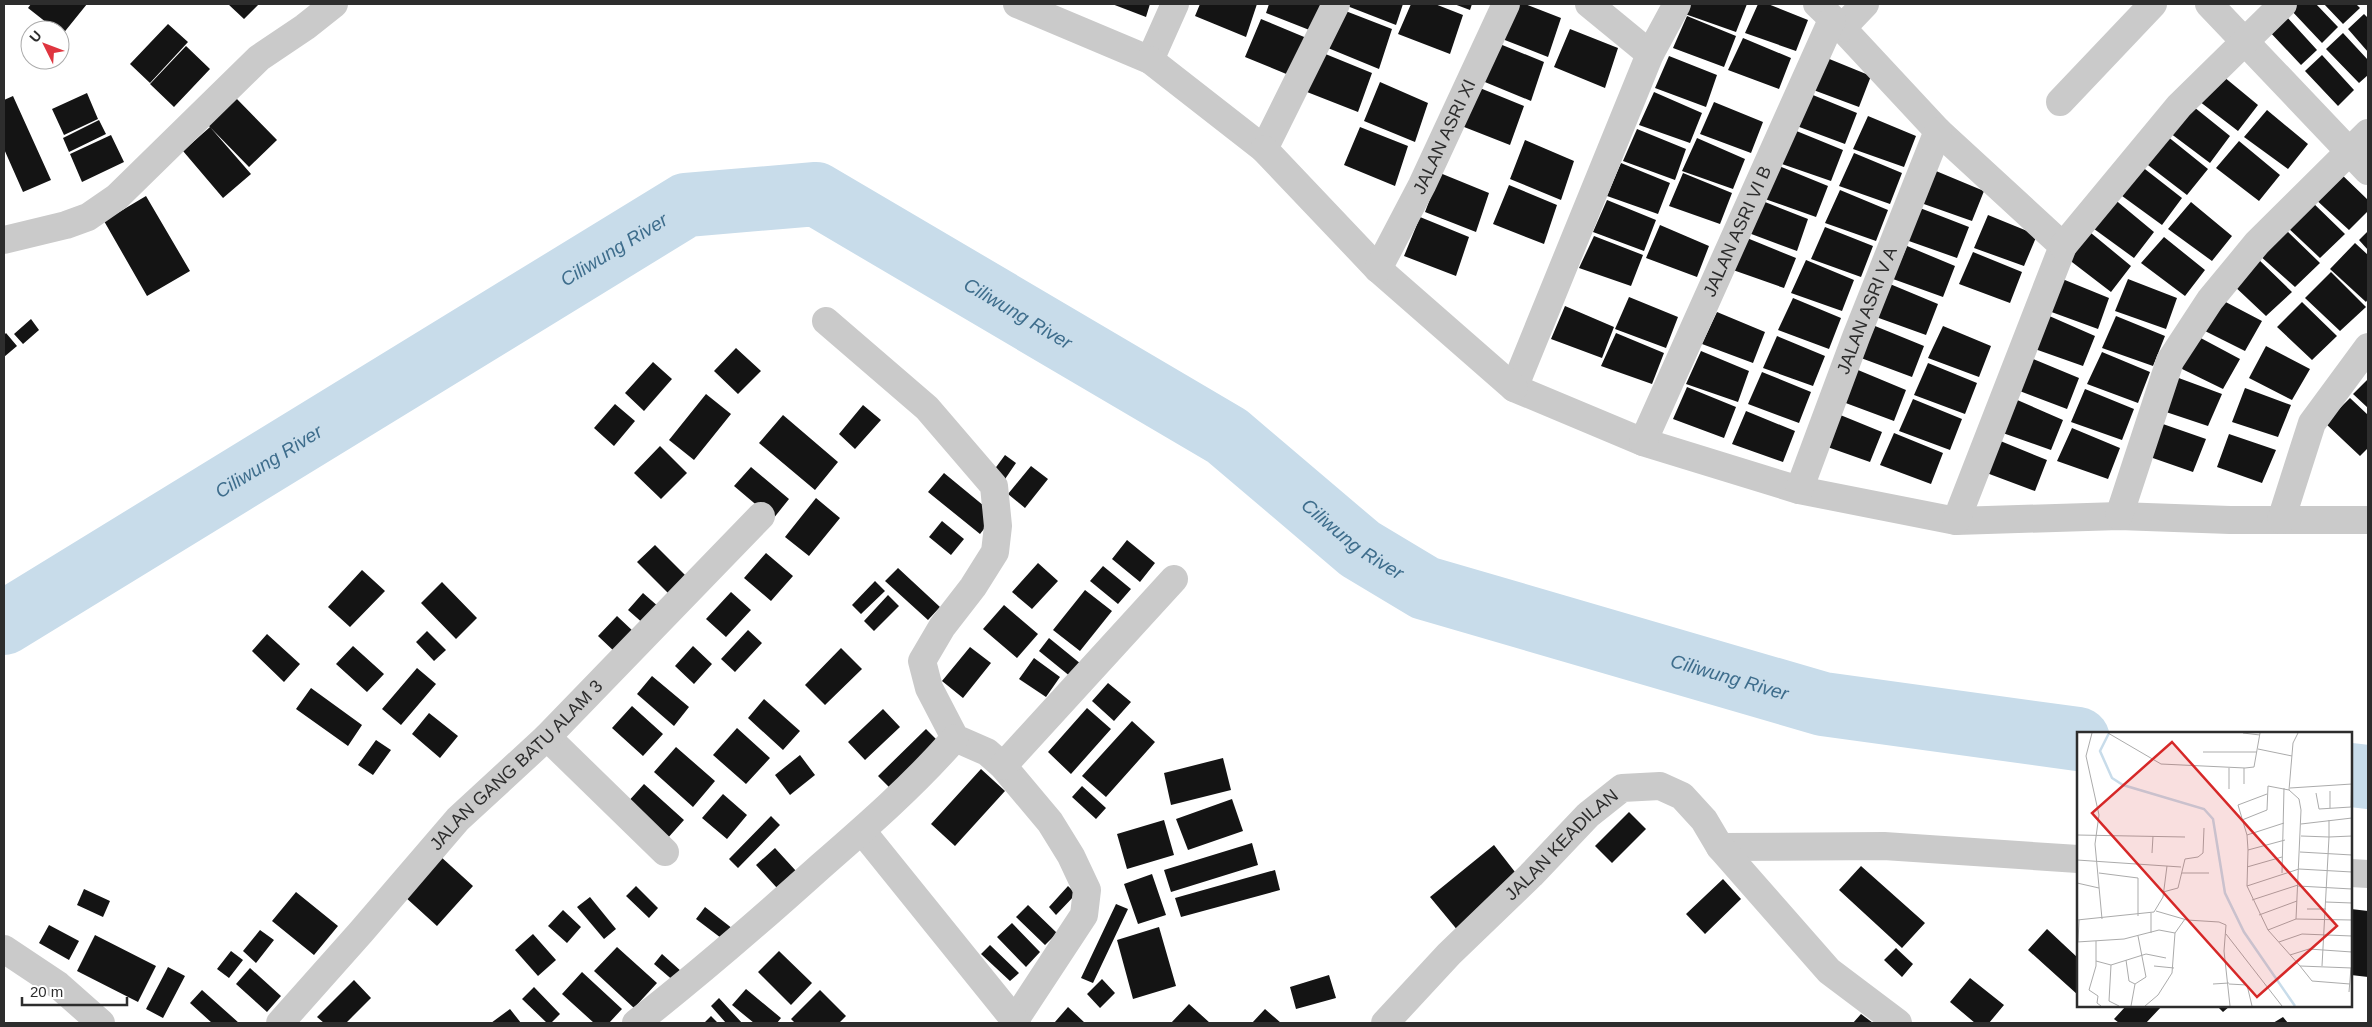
<svg xmlns="http://www.w3.org/2000/svg" width="2372" height="1027" viewBox="0 0 2372 1027" font-family="Arial,sans-serif">
<style>
.lines{fill:none;stroke-linecap:round;stroke-linejoin:round}
.river{stroke:#c8dcea;stroke-width:64}
.building{fill:#141414}
.street{stroke:#cacaca;stroke-width:28}
.labels{text-anchor:middle;stroke-width:5;stroke-linejoin:round;paint-order:stroke}
.street-label{font-size:18px;fill:#2d2d2d;stroke:#fff}
.water-label{font-size:19px;font-style:italic;fill:#3e6d8c;stroke:#fff}
.inset-river{fill:none;stroke:#c8dcea;stroke-width:2.5}
.inset-road{fill:none;stroke:#ababab;stroke-width:1}
.view{fill:#d62828;fill-opacity:0.15;stroke:#d62828;stroke-width:2.5}
.inset-edge{fill:none;stroke:#2d2d2d;stroke-width:2.5}
</style>
<rect width="100%" height="100%" fill="#fff"/>
<g class="lines">
<g class="river">
<path id="s1" d="M4,623L686,205L816,194L1227,436L1360,549L1425,588L1823,704L2078,739"/>
<path d="M2351,775L2368,777"/>
</g>
</g>
<path class="building" d="M31,4H87L62,35L60,30H56L28,8Z
M228,4H259L244,19Z
M1112,4H1150L1146,17Z
M1200,4H1257L1246,37L1195,16Z
M1269,4H1326L1317,33L1266,13Z
M1342,4H1403L1396,25Z
M1411,4H1435L1463,15L1450,54L1398,34Z
M1454,4H1472L1470,10Z
M1510,4H1525L1561,18L1548,57L1497,37Z
M1689,4H1747L1736,32L1685,14Z
M1758,4H1768L1808,20L1796,51L1745,33Z
M2294,4H2316L2338,27L2322,43L2289,8Z
M2324,4H2356L2360,8L2343,24Z
M1343,10L1392,29L1379,69L1328,48Z
M2364,14L2368,18V52L2348,29Z
M2285,15L2317,50L2301,65L2268,30Z
M1687,16L1736,36L1724,67L1673,48Z
M1261,19L1309,39L1296,78L1245,57Z
M168,24L188,42L150,83L130,64Z
M1570,29L1618,48L1605,88L1554,67Z
M2343,33L2368,60V75L2359,83L2326,49Z
M1743,38L1791,58L1779,89L1728,70Z
M1495,42L1544,62L1531,101L1480,80Z
M186,46L210,69L174,107L150,84Z
M1323,53L1372,73L1358,112L1307,92Z
M2322,55L2354,90L2338,106L2305,71Z
M1669,56L1717,75L1706,107L1655,88Z
M1822,56L1871,76L1859,107L1808,88Z
M2218,72L2258,105L2238,131L2195,98Z
M1380,82L1428,103L1415,142L1364,121Z
M1475,86L1524,106L1510,145L1459,125Z
M1654,92L1702,113L1690,143L1639,125Z
M87,93L98,119L64,135L52,109Z
M1808,93L1857,113L1845,144L1794,125Z
M13,96L51,180L23,192L4,149V100Z
M236,98L277,140L249,167L208,125Z
M1714,102L1763,122L1751,153L1700,134Z
M2189,103L2230,136L2210,163L2166,130Z
M2267,110L2308,144L2288,169L2244,137Z
M1868,116L1916,136L1904,167L1853,149Z
M99,120L106,134L69,152L63,138Z
M210,127L251,174L223,198L183,151Z
M1360,127L1408,146L1395,186L1344,165Z
M1637,129L1686,149L1675,180L1623,161Z
M1794,130L1843,150L1831,181L1779,163Z
M111,135L124,162L82,182L70,154Z
M2167,136L2208,169L2187,195L2144,162Z
M1697,138L1745,159L1733,189L1682,171Z
M1525,140L1574,161L1561,200L1510,179Z
M2239,141L2280,175L2259,201L2216,168Z
M1854,153L1902,173L1890,204L1839,186Z
M1621,163L1670,183L1658,214L1607,196Z
M1779,166L1828,186L1816,217L1765,199Z
M2141,166L2182,198L2162,225L2118,193Z
M1936,171L1984,191L1972,221L1921,203Z
M2338,171L2368,200V211L2349,230L2313,197Z
M1440,173L1489,193L1476,232L1425,212Z
M1683,173L1732,193L1720,224L1669,206Z
M1509,185L1557,205L1544,244L1493,224Z
M1840,190L1888,210L1876,241L1825,223Z
M146,196L190,271L147,296L104,221Z
M2113,198L2154,232L2134,258L2090,226Z
M1607,200L1656,220L1644,251L1593,232Z
M1760,200L1808,219L1797,251L1746,232Z
M2310,200L2345,234L2320,258L2285,225Z
M2191,202L2232,236L2212,261L2168,229Z
M1920,208L1969,227L1957,258L1906,240Z
M1988,215L2037,235L2024,266L1974,248Z
M1420,217L1469,237L1456,276L1404,256Z
M1660,225L1709,246L1697,277L1646,258Z
M1825,227L1873,246L1861,277L1811,259Z
M2285,229L2320,263L2295,287L2259,255Z
M2368,231V250L2359,240Z
M2091,233L2131,266L2111,292L2068,259Z
M1594,236L1643,255L1631,286L1579,268Z
M2164,237L2205,270L2185,296L2141,263Z
M1747,238L1796,258L1784,288L1733,270Z
M2355,243L2368,255V299L2366,302L2330,269Z
M1907,246L1955,266L1943,297L1893,279Z
M1973,252L2022,272L2010,303L1959,284Z
M2257,258L2292,292L2266,316L2231,283Z
M1806,260L1854,280L1842,311L1791,293Z
M2331,272L2366,307L2340,331L2305,298Z
M2060,278L2109,298L2098,329L2046,310Z
M2128,279L2177,298L2166,329L2115,311Z
M1890,284L1938,304L1926,335L1876,317Z
M1629,297L1678,317L1666,348L1615,329Z
M1793,298L1841,318L1829,349L1778,330Z
M2218,298L2262,321L2245,351L2201,329Z
M2302,302L2337,336L2312,360L2277,327Z
M1565,306L1614,327L1602,358L1551,339Z
M1717,312L1765,332L1753,363L1702,344Z
M2047,315L2095,336L2083,366L2032,348Z
M2116,316L2165,336L2153,366L2102,348Z
M31,319L39,330L23,344L14,334Z
M1875,326L1924,346L1912,377L1861,358Z
M1943,326L1991,346L1979,377L1928,358Z
M6,333L17,346L4,357V335Z
M1616,333L1664,353L1652,384L1601,366Z
M1777,336L1825,356L1813,386L1763,368Z
M2197,336L2240,359L2223,389L2180,368Z
M2266,346L2310,369L2292,400L2249,378Z
M736,348L761,371L738,394L714,371Z
M1701,351L1749,371L1738,402L1686,384Z
M2102,352L2150,372L2138,403L2087,384Z
M2031,358L2079,378L2067,409L2017,390Z
M653,362L672,379L644,411L625,393Z
M1928,363L1977,383L1965,414L1914,395Z
M1858,370L1906,390L1894,421L1843,402Z
M1762,372L1811,392L1799,423L1748,404Z
M2176,377L2222,394L2208,426L2163,411Z
M2368,379V408L2353,394Z
M1687,387L1736,407L1724,438L1673,419Z
M2245,388L2291,405L2278,437L2232,422Z
M2085,389L2134,409L2122,440L2071,422Z
M706,394L731,414L694,460L669,440Z
M2350,398L2368,415V448L2360,456L2325,423Z
M1913,399L1962,419L1950,450L1899,431Z
M2015,399L2063,420L2051,450L2000,432Z
M615,404L635,421L614,446L594,428Z
M863,405L881,420L855,449L839,434Z
M1746,411L1795,431L1783,462L1732,444Z
M1833,412L1882,432L1870,462L1819,444Z
M783,415L838,462L815,490L759,443Z
M2160,423L2206,439L2193,472L2147,456Z
M2072,428L2120,448L2108,479L2057,461Z
M1894,433L1943,453L1931,484L1880,465Z
M2229,434L2276,450L2262,483L2217,467Z
M1998,440L2047,460L2035,491L1984,472Z
M660,446L687,473L661,499L634,473Z
M1005,455L1016,463L1003,482L991,474Z
M1031,466L1048,479L1025,508L1008,494Z
M751,467L789,499L773,519L734,486Z
M944,473L995,515L980,534L928,492Z
M816,498L840,518L809,556L785,537Z
M942,521L964,539L951,555L929,537Z
M1127,540L1155,563L1140,582L1112,559Z
M655,545L689,579L671,596L637,562Z
M766,553L793,576L771,601L744,578Z
M1038,563L1058,581L1032,609L1012,592Z
M1103,566L1131,589L1118,604L1090,581Z
M898,568L940,607L928,620L885,581Z
M362,570L385,591L350,627L328,607Z
M875,581L885,591L861,614L852,605Z
M442,582L477,618L456,639L421,603Z
M1085,590L1112,611L1080,651L1053,630Z
M731,592L751,610L726,637L706,619Z
M643,593L660,608L645,625L628,610Z
M888,595L899,606L874,631L864,621Z
M1004,605L1038,634L1017,658L983,629Z
M617,616L635,633L616,653L598,636Z
M748,630L762,643L735,672L721,659Z
M427,631L446,650L434,661L416,642Z
M267,634L300,664L284,682L252,651Z
M1049,638L1081,664L1071,677L1039,651Z
M353,646L384,674L367,692L336,664Z
M693,646L712,664L694,684L675,666Z
M970,647L991,663L963,698L942,681Z
M841,648L862,669L825,705L805,685Z
M1034,658L1060,677L1046,697L1019,679Z
M417,668L436,684L401,725L382,709Z
M652,676L689,707L674,726L637,694Z
M1108,683L1131,702L1114,721L1092,701Z
M311,688L362,725L348,746L296,709Z
M764,699L800,731L783,750L748,718Z
M632,706L663,734L643,756L612,728Z
M1087,708L1111,729L1071,774L1048,752Z
M883,709L900,727L865,760L848,742Z
M429,713L458,736L440,758L412,734Z
M1132,721L1155,742L1106,797L1082,776Z
M737,728L770,758L746,784L713,755Z
M926,729L940,743L893,791L878,776Z
M376,740L391,750L373,775L358,765Z
M676,747L715,781L693,807L654,772Z
M800,755L815,775L790,795L775,775Z
M1223,758L1231,790L1171,805L1164,773Z
M981,769L1005,791L955,846L931,824Z
M644,784L684,820L666,840L626,804Z
M1082,786L1106,808L1096,819L1072,797Z
M723,794L747,815L727,839L702,818Z
M1232,799L1243,831L1188,850L1176,819Z
M1629,812L1646,829L1612,863L1595,846Z
M771,816L780,825L738,868L729,859Z
M1164,820L1174,855L1127,869L1117,834Z
M1252,843L1258,865L1171,892L1164,870Z
M1494,845L1522,881L1459,932L1430,897Z
M775,848L796,871L777,888L756,865Z
M440,856L473,886L437,926L404,896Z
M1861,866L1925,923L1902,948L1839,890Z
M1275,870L1280,890L1181,917L1175,898Z
M1152,874L1166,915L1138,924L1124,884Z
M1723,879L1741,899L1705,934L1686,914Z
M636,886L658,908L649,918L626,896Z
M1068,886L1076,894L1056,915L1049,907Z
M84,889L110,901L103,917L77,905Z
M296,892L338,926L314,955L272,921Z
M590,897L616,929L604,939L577,907Z
M1116,904L1128,909L1093,983L1081,978Z
M1028,905L1057,933L1045,945L1016,917Z
M705,907L733,929L725,941L696,919Z
M2351,909L2368,911V977L2351,975Z
M563,910L581,927L567,943L548,926Z
M1012,923L1040,952L1026,967L997,937Z
M49,925L79,941L69,960L39,943Z
M1159,927L1176,986L1133,999L1117,940Z
M2047,929L2078,958V995L2028,950Z
M260,930L274,940L256,963L243,951Z
M533,934L556,960L538,976L515,950Z
M95,935L156,966L138,1002L77,971Z
M990,945L1019,973L1010,981L981,954Z
M617,947L657,983L634,1008L594,971Z
M1896,948L1913,964L1902,977L1884,960Z
M231,951L243,960L229,978L217,969Z
M779,951L812,983L791,1005L758,972Z
M662,954L682,972L675,982L654,964Z
M168,967L185,976L163,1018L146,1009Z
M250,968L281,996L267,1012L236,984Z
M582,972L622,1009L609,1023H594L562,994Z
M1329,975L1336,998L1296,1009L1290,987Z
M1970,978L2004,1005L1989,1023H1975L1950,1002Z
M1102,979L1115,993L1100,1008L1087,994Z
M354,980L371,998L346,1023H324L317,1017Z
M534,987L560,1014L551,1023H547L522,999Z
M746,989L781,1018L777,1023H754L732,1005Z
M202,990L239,1023H212L190,1003Z
M820,990L846,1016L839,1023H795L791,1019Z
M719,998L742,1023H726L711,1006Z
M1189,1004L1210,1023H1171Z
M2126,1006H2162L2146,1023H2119L2114,1019Z
M2217,1006H2230L2223,1012Z
M1068,1007L1085,1023H1056L1055,1022Z
M510,1009L521,1023H491Z
M1265,1009L1281,1023H1252Z
M1861,1014L1873,1023H1853Z
M711,1016L718,1023H704Z
M2283,1017L2288,1023H2273Z"/>
<g class="lines">
<g class="street">
<path d="M1017,4L1150,60L1175,4"/>
<path d="M1589,4L1650,54"/>
<path d="M1677,4L1650,54L1514,388L1643,442L1799,490L1956,521L2119,516L2230,520H2368"/>
<path d="M1817,4L1842,28L1938,131L2063,246L1956,521"/>
<path d="M2209,4L2368,171"/>
<path d="M1842,28L1865,4"/>
<path d="M1150,60L1264,149L1336,4"/>
<path d="M2060,102L2153,4"/>
<path d="M1264,149L1378,269L1514,388"/>
<path d="M4,240L66,225L88,217L117,197L259,58L305,27L334,4"/>
<path d="M2063,246L2179,106L2283,4"/>
<path id="s2" d="M1378,269L1422,185L1506,4"/>
<path d="M826,321L927,408L994,486L998,526L995,552L973,587L942,627L922,661L929,688L955,738L987,752L1003,766L1050,822L1071,856L1087,890L1084,915L1015,1020"/>
<path id="s3" d="M1643,442L1832,20"/>
<path id="s4" d="M1799,490L1856,337L1938,131"/>
<path d="M2119,516L2170,361L2210,300L2257,243L2368,133"/>
<path d="M2281,520L2312,423L2368,347"/>
<path d="M547,737L665,852"/>
<path d="M1003,766L1174,579"/>
<path d="M862,831L1017,1023"/>
<path d="M1720,847L1884,846L2078,859"/>
<path d="M2351,873L2368,874"/>
<path d="M4,949L58,985L101,1023"/>
<path id="s5" d="M280,1023L361,932L458,819L547,737L761,516"/>
<path d="M636,1023C700,973 761,920 821,866C867,826 915,784 955,738"/>
<path id="s6" d="M1385,1023L1449,954L1531,875L1588,815L1622,788L1660,786L1682,796L1704,820L1720,847L1829,971L1898,1023"/>
</g>
</g>
<g class="labels">
<g class="street-label">
<text dy="6" stroke="none"><textPath href="#s2" startOffset="148">JALAN ASRI XI</textPath></text>
<text dy="6" stroke="none"><textPath href="#s3" startOffset="231">JALAN ASRI VI B</textPath></text>
<text dy="6" stroke="none"><textPath href="#s4" startOffset="192">JALAN ASRI V A</textPath></text>
<text dy="6" stroke="none"><textPath href="#s5" startOffset="350">JALAN GANG BATU ALAM 3</textPath></text>
<text dy="6" stroke="none"><textPath href="#s6" startOffset="251">JALAN KEADILAN</textPath></text>
</g>
<g class="water-label">
<text dy="7" stroke="none"><textPath href="#s1" startOffset="715">Ciliwung River</textPath></text>
<text dy="7" stroke="none"><textPath href="#s1" startOffset="1165">Ciliwung River</textPath></text>
<text dy="7" stroke="none"><textPath href="#s1" startOffset="310">Ciliwung River</textPath></text>
<text dy="7" stroke="none"><textPath href="#s1" startOffset="1570">Ciliwung River</textPath></text>
<text dy="7" stroke="none"><textPath href="#s1" startOffset="1975">Ciliwung River</textPath></text>
</g>
</g>
<g transform="translate(2077 732)">
<rect width="275" height="275" fill="#fff"/>
<path class="inset-river" d="M32,1L23,19L35,46L46,53L127,77L136,87L148,161L167,200L218,274"/>
<path class="inset-road" d="M15,1L9,24L22,83L18,112L25,187M31,1L84,32L168,36L177,35L183,1M166,1L183,3M181,17L215,24M126,20H180M152,36V57M167,52V36M213,56L275,52M253,59V76M239,61L242,77L274,75L275,15M190,62L161,73L170,103L207,91M165,88L190,78L191,54L212,58L216,11L221,1M252,88V105L275,104M224,92L275,86M0,103L108,105M170,103L171,118L208,108M224,104L252,105L245,234M223,120L275,123M75,121L76,104M0,128L104,135M170,135L205,125M275,140L222,137L170,154L191,198L223,234L275,236M22,141L61,146V184M105,141H132M205,141L207,56M0,151L22,156M170,154L171,118M221,154L275,157M86,160L101,156L108,127L121,125L126,121L127,96M175,168L221,153M249,170L275,171M230,177H249M79,179L110,188L142,190L149,193L147,219L153,274M74,181V201M182,183L220,169M219,187L275,188M0,188L77,180L86,165L90,134M191,198L219,187L224,78L222,67L212,58M149,202L205,274M19,209V234L12,258L21,264L20,271L24,274M0,210L47,207L82,198L98,201L108,187M1,210L2,188M202,210L225,202L275,204M213,223L232,217L275,220M49,228L52,249L58,252M19,229L34,233L69,222L89,226M34,233L32,269L42,274M77,234L97,236M223,234L235,249L273,252M136,252L152,251M152,252L170,253L175,274M272,260L274,236M54,274L58,252L69,245L61,204M68,274L81,263L95,241L98,201"/>
<path class="view" d="M95,10L260,194L180,265L15,81Z"/>
<rect width="275" height="275" class="inset-edge"/>
</g>
<rect width="2372" height="1027" fill="none" stroke="#2d2d2d" stroke-width="10"/>
<g transform="translate(45 45) rotate(312)"><circle r="24" fill="#ffffff" stroke="#ababab"/>
<path d="M0-4L9 19L0 12L-9 19Z" fill="#df353f"/>
<text y="-8" font-size="14" font-weight="bold" text-anchor="middle" fill="#2d2d2d">U</text>
</g>
<path d="M22 997v8h105v-8" fill="none" stroke="#2d2d2d" stroke-width="2.5"/>
<text x="30" y="997" font-size="15" fill="#2d2d2d" stroke="#ffffff" stroke-width="4" paint-order="stroke">20 m</text>
</svg>
